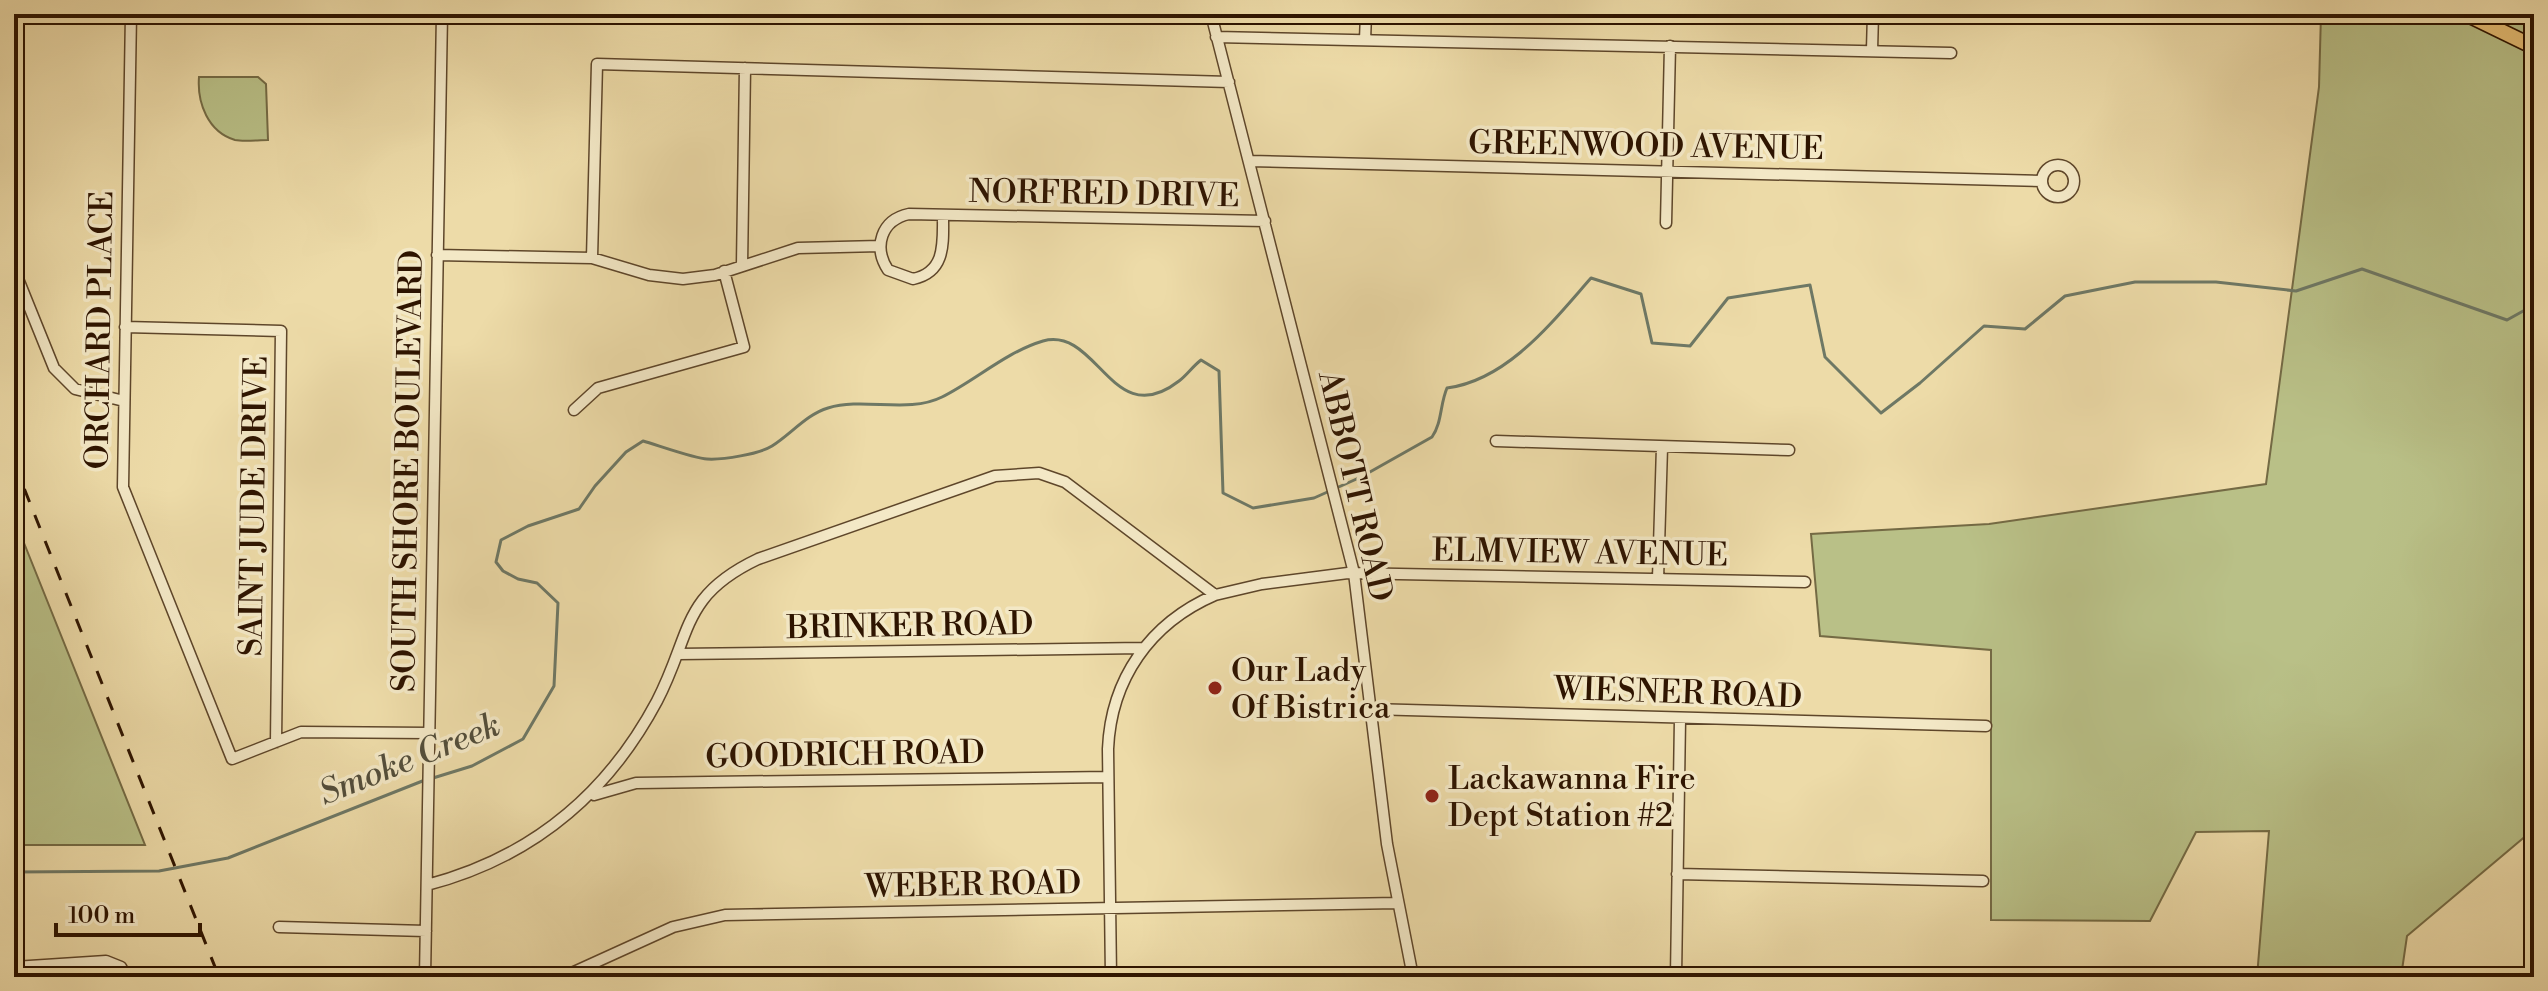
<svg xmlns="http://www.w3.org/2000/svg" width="2548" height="991" viewBox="0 0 2548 991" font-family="'Libre Bodoni',serif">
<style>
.green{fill:#b9c087;stroke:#746a44;stroke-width:2}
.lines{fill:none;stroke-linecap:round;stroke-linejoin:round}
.stream{stroke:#6e7865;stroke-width:3}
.minor-casing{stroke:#5e462a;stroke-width:13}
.highway-casing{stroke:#2e1400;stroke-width:17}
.minor{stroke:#f3e8c6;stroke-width:10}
.highway{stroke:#e6be74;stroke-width:14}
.rail{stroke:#2e1400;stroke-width:3;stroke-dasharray:14 14;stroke-linecap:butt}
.poi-dot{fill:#8f2418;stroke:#f3e8c6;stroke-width:3}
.labels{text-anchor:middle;stroke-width:7;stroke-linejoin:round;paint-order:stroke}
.street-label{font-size:32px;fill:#2e1400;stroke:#f3e8c6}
.poi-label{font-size:32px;fill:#2e1400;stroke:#f3e8c6;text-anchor:start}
.water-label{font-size:34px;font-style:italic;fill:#534e3b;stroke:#f3e8c6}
</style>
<rect width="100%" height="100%" fill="#eddba8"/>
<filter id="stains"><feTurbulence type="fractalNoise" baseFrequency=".0025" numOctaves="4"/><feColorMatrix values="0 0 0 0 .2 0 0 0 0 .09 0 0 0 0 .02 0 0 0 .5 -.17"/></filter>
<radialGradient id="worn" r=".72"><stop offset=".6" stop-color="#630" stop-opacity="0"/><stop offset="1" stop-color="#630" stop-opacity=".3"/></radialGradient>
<path class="green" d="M2321,14H2534V829L2407,936L2401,977H2257L2269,831L2196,832L2150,921L1991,920V650L1820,636L1811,534L1989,524L2266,484L2319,87Z
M199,77H258L266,84L268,140C258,140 244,142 235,140C208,132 197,103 199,77Z
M14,518L145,845H14Z"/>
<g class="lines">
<path class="stream" d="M433,778L472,766L523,739L554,686L558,603L537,583L518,579L503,571L496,562L501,540L528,526L579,509L595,486L626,452L643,441C657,445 696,459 707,459C723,460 759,454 772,446C790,435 807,414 828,408C864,397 908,414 942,397C976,380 1006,352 1043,341C1098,326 1112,433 1179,381C1187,375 1192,367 1201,360L1219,371L1223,493L1253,508L1314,498L1361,477L1432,437C1442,423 1440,404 1447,388C1508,380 1553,321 1591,278L1641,294L1652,343L1690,346L1728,298L1810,285L1825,357L1881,413L1920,383L1984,326L2025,329L2065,296L2135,282H2216L2296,291L2362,269L2507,320L2534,305
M14,872L159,871L228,858L425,780"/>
<defs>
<path id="minor" d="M131,14L123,487L232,759L301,732L429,733
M1211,14L1354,573L1387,844L1413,977
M1216,37L1951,53
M1365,40L1366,14
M1872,50L1873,14
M1249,161L2042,181
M2042 181a16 16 0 1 1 32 0a16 16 0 1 1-32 0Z
M943,216C943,243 946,272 913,279L888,270C873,247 881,220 909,214L1265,221
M1666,223L1670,46
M437,255L592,258L649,275L683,279L715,275L798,248L880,246
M592,258L597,64L1229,82
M742,265L745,68
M14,269L54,368L75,389L124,401
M125,327L281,331L276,742
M574,410L598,388L744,347L724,271
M1496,441L1789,450
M1658,579L1662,447
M678,654L1143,648
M1370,709L1986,726
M594,795L636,783L1108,777
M1677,874L1983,881
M427,885C530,858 607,795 657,701C692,634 680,596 758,559L995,476L1039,473L1065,482L1215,595L1262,584L1348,573L1805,582
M279,927L426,931
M14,967L106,961L121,967L126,977
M425,977L442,14
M563,977L673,927L725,915L1397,903
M1111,977L1108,749C1111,679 1150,623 1215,595
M1676,977L1680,719"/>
<path id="highway" d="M2466,14L2534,47"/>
</defs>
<use href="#minor" class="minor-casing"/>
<use href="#highway" class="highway-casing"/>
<use href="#minor" class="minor"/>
<use href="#highway" class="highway"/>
<path class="rail" d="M14,463L219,977"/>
</g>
<g class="poi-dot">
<circle cx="1215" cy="688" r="8"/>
<circle cx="1432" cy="796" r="8"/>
</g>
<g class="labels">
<g class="street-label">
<text transform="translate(1646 145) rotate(1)" y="11">GREENWOOD AVENUE</text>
<text transform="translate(1104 193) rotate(1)" y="11">NORFRED DRIVE</text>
<text transform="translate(99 330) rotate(-89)" y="11">ORCHARD PLACE</text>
<text transform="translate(407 471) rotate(-89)" y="11">SOUTH SHORE BOULEVARD</text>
<text transform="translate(1356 486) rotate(77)" y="11">ABBOTT ROAD</text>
<text transform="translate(253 506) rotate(-89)" y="11">SAINT JUDE DRIVE</text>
<text transform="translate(1580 552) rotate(1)" y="11">ELMVIEW AVENUE</text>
<text transform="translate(910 625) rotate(-1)" y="11">BRINKER ROAD</text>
<text transform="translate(1678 692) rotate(2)" y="11">WIESNER ROAD</text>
<text transform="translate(845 754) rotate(-1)" y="11">GOODRICH ROAD</text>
<text transform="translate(973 884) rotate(-1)" y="11">WEBER ROAD</text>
</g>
<g class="poi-label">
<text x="1231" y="681">Our Lady<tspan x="1231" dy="37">Of Bistrica</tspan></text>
<text x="1448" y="789">Lackawanna Fire<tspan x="1448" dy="37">Dept Station #2</tspan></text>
</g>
<g class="water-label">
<text transform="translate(409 758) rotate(-22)" y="12">Smoke Creek</text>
</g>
</g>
<rect width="2548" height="991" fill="none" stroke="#eddba8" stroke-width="48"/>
<rect x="16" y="16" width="2516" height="959" fill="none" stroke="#2e1400" stroke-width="4"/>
<rect x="24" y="24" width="2500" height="943" fill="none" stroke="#2e1400" stroke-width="2"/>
<path d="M56 923v12h144v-12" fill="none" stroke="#2e1400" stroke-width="4"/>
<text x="68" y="923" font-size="24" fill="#2e1400" stroke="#f3e8c6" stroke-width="6" paint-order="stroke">100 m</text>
<rect width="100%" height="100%" filter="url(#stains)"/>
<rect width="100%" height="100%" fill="url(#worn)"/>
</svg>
